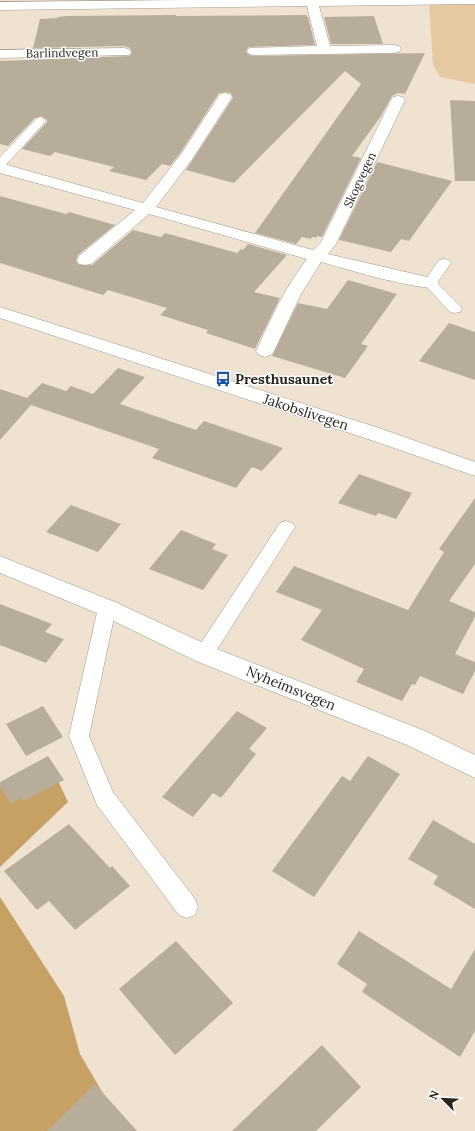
<svg xmlns="http://www.w3.org/2000/svg" width="475" height="1131" viewBox="0 0 475 1131" font-family="Lora,serif">
<style>
.green{fill:#e5caa1}
.forest{fill:#c7a163}
.building{fill:#b8ad9b}
.lines{fill:none;stroke-linecap:round;stroke-linejoin:round}
.lane-casing{stroke:#a19584;stroke-width:1}
.street-casing{stroke:#a19584;stroke-width:1}
.secondary-casing{stroke:#a19584;stroke-width:1}
.lane{fill:#fff;fill-rule:evenodd}
.street{fill:#fff;fill-rule:evenodd}
.secondary{fill:#fff;fill-rule:evenodd}
.labels{text-anchor:middle;stroke-width:3;stroke-linejoin:round;paint-order:stroke}
.far-street-label{font-size:12px;fill:#29241e;stroke:#fff}
.poi-label{font-size:14px;font-weight:bold;fill:#29241e;stroke:#fff;text-anchor:start}
.street-label{font-size:14px;fill:#29241e;stroke:#fff}
</style>
<rect width="100%" height="100%" fill="#efe2d0"/>
<path class="green" d="M429,0H475V84L440,77L433,64Z"/>
<path class="forest" d="M48,760L68,802L0,867V787Z
M0,897L64,996L80,1054L125,1131H0Z"/>
<path class="building" d="M176,15V16L306,15L307,17H308L315,45L248,47L246,52L249,55L254,56L425,53L405,94L398,93L392,96L381,116L352,156L361,158L322,237L317,236L316,238L312,237L311,239L302,237L296,244L255,233L361,84L345,71L234,183L186,170L233,98L231,93L225,92L219,93L181,152L170,166L162,164L146,180L109,171L114,167L55,152L50,156L22,149L47,122V120L41,116L35,118L8,146L0,144V61L129,56L132,53L130,48L124,46L33,48L40,19L57,18L58,17L66,16Z
M374,16L383,44H331L324,17Z
M450,100L475,101V181H455Z
M377,162L452,181L409,241L401,239L391,252L339,240Z
M0,196L66,214L69,212L115,225L78,255L76,261L79,265H92L133,230L161,237L165,233L237,253L241,249L243,250L248,244L287,255L254,292L280,298L255,349L206,333L208,330L160,315L167,308L108,290L103,295L0,263Z
M348,280L397,294L361,344L368,346L345,378L272,356L298,303L327,309Z
M449,323L475,332V380L419,361Z
M118,368L145,377L120,404L196,430L204,421L283,448L262,471L252,467L236,488L152,458L159,449L31,405L0,440V389L27,398L42,383L66,391L71,386L93,394Z
M359,474L412,493L396,519L378,513L376,516L338,503Z
M475,498V564L449,601L475,612V617L455,654L475,662V671L463,694L420,676L415,685L412,684L402,701L356,682L364,669L301,640L322,610L276,592L294,566L408,610L444,552L439,549Z
M71,505L121,524L98,552L46,532Z
M181,530L216,544L212,549L228,555L203,590L149,569Z
M0,604L52,624L45,632L64,639L46,663L0,645Z
M43,706L63,737L26,756L6,724Z
M237,711L267,728L249,749L256,754L221,798L213,793L193,817L162,797Z
M48,756L64,780L24,801L22,797L11,804L0,786V782Z
M368,756L400,774L314,897L272,871L342,776L350,781Z
M433,820L475,844V909L433,884L438,876L408,859Z
M69,824L110,868L112,866L130,886L75,930L49,901L37,910L4,871Z
M359,931L451,989L475,949V1031L460,1057L362,992L367,984L337,964Z
M176,941L233,1003L175,1055L119,989Z
M322,1045L361,1087L316,1131H232Z
M95,1084L137,1131H47Z"/>
<g class="lines">
<defs>
<path id="lane" d="M40,117L44,119L46,121L44,123L4,167L0,168V157L36,119Z
M444,259L449,260L451,263L437,283L460,306L462,309L460,312L455,313L450,312L423,283L439,260Z
M286,521L292,523L295,527L211,659L204,662L197,659L194,654L197,649L280,523Z
M107,601L114,603L116,608L89,736L113,792L195,899L198,907L195,915L187,918L179,915L97,805L69,736L98,608L100,603Z"/>
<path id="street" d="M185,0H475V4L319,6L330,46L394,45L399,46L401,49L399,52L394,53L254,55L249,54L247,51L249,48L317,46L307,6L0,10V2Z
M124,48L129,49L131,52L129,55L0,58V50Z
M225,93L230,94L232,97L193,158L156,207L313,250L321,242L391,100L393,97L398,96L403,97L405,100L336,244L328,254L436,279L439,283L436,287C418,291 343,268 321,262L301,294L274,351L271,355L265,357L259,355L256,351C271,319 285,287 307,259L149,214L91,264L85,265L79,264L77,260L79,256L135,210L0,173V163L143,203L182,153L220,94Z
M0,556L115,602L212,647L425,731L475,755V778L407,745L196,661L99,614L0,573Z"/>
<path id="secondary" d="M0,307L382,429L475,462V476L368,439L0,318Z"/>
</defs>
<use href="#lane" class="lane-casing"/>
<use href="#street" class="street-casing"/>
<use href="#secondary" class="secondary-casing"/>
<use href="#lane" class="lane"/>
<use href="#street" class="street"/>
<use href="#secondary" class="secondary"/>
</g>
<defs>
<symbol id="bus-bare" viewBox="-9 -9 18 18"><path d="M-5-6H5V4H4V6H2V4H-2V6H-4V4H-5ZM-3.5-4V0h7V-4ZM-3.5 1.2v1.5H-2V1.2ZM2 1.2v1.5H3.5V1.2Z" fill="#1b54a5" stroke="#fff" stroke-width="2.5" paint-order="stroke"/></symbol>
</defs>
<g fill-rule="evenodd">
<use href="#bus-bare" x="212" y="368" width="22" height="22"/>
</g>
<g class="labels">
<g class="far-street-label">
<text transform="translate(62 53) rotate(-1)" y="4">Barlindvegen</text>
<text transform="translate(360 180) rotate(-65)" y="4">Skogvegen</text>
</g>
<g class="poi-label">
<text x="235" y="384">Presthusaunet</text>
</g>
<g class="street-label">
<text transform="translate(306 412) rotate(18)" y="5">Jakobslivegen</text>
<text transform="translate(291 688) rotate(22)" y="5">Nyheimsvegen</text>
</g>
</g>
<g transform="translate(443 1099) rotate(294)" stroke="#ffffff" stroke-width="3" paint-order="stroke">
<path d="M0-3L7 15L0 10L-7 15Z" fill="#29241e"/>
<text y="-6" font-size="11" font-weight="bold" text-anchor="middle" fill="#29241e">N</text>
</g>
</svg>
